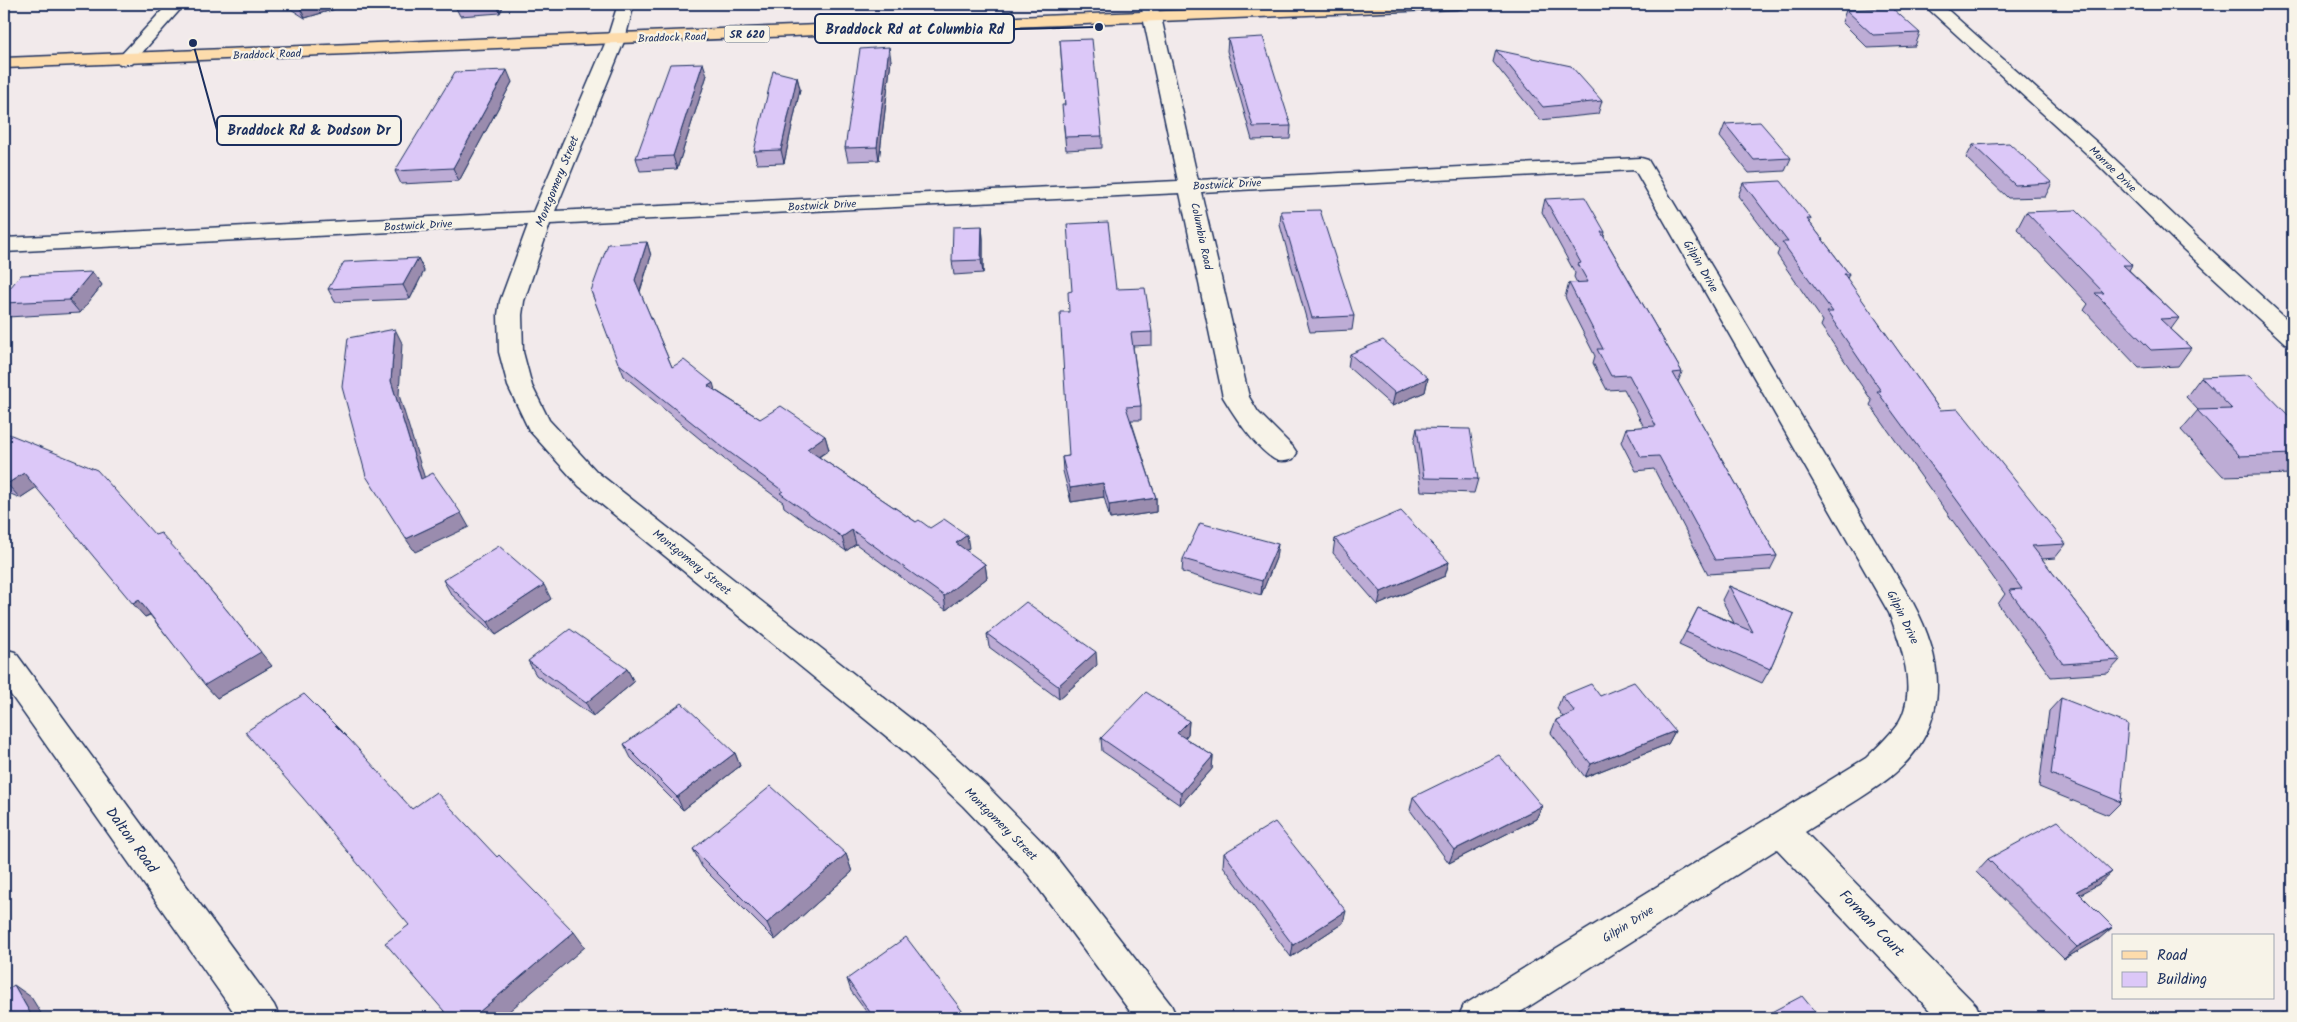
<svg xmlns="http://www.w3.org/2000/svg" width="2297" height="1022" viewBox="0 0 2297 1022" font-family="Kalam,sans-serif">
<style>
.lines{fill:none;stroke-linecap:round;stroke-linejoin:round}
.street-casing{stroke:#1b2f5e;stroke-width:3}
.secondary-casing{stroke:#1b2f5e;stroke-width:3}
.primary-casing{stroke:#1b2f5e;stroke-width:3}
.street{fill:#f7f3e8;fill-rule:evenodd}
.secondary{fill:#f7f3e8;fill-rule:evenodd}
.primary{fill:#fddcac;fill-rule:evenodd}
.wall{fill:#bdacd5;stroke:#1b2f5e}
.shaded-wall{fill:#9a8cae;stroke:#1b2f5e}
.building{fill:#dcc8f8;stroke:#1b2f5e}
.labels{text-anchor:middle;stroke-width:4.5;stroke-linejoin:round;paint-order:stroke}
.shield{fill:#f7f3e8;stroke:#5d6a87;stroke-width:1}
.shield-label{font-size:11px;font-weight:bold;fill:#1b2f5e}
.far-street-label{font-size:11px;fill:#1b2f5e;stroke:#f7f3e8}
.street-label{font-size:12px;fill:#1b2f5e;stroke:#f7f3e8}
.near-street-label{font-size:15px;fill:#1b2f5e;stroke:#f7f3e8}
.leader{fill:none;stroke:#1b2f5e;stroke-width:2}
.callout-dot{fill:#1b2f5e;stroke:#f7f3e8;stroke-width:2}
.callout{fill:#f7f3e8;stroke:#1b2f5e;stroke-width:2}
.callout-label{font-size:14px;text-anchor:middle;font-weight:bold;fill:#1b2f5e}
</style>
<rect width="100%" height="100%" fill="#f2eaeb"/>
<filter id="ink" filterUnits="userSpaceOnUse"><feTurbulence type="fractalNoise" baseFrequency=".02" numOctaves="2"/><feDisplacementMap in="SourceGraphic" scale="10" xChannelSelector="R" yChannelSelector="G"/><feConvolveMatrix kernelMatrix="1 2 1 2 8 2 1 2 1" color-interpolation-filters="sRGB"/></filter>
<g filter="url(#ink)">
<g class="lines">
<defs>
<path id="street" d="M168,4H185L132,64H120L117,60L120,56Z
M618,4H634L625,39L555,211L1178,181L1143,17L1146,13H1158L1161,17L1198,180L1641,158L1648,160L1913,603C1947,666 1950,729 1889,778C1865,797 1832,815 1805,832L1976,1005L1982,1018H1937L1777,849L1511,1018H1458L1464,1005L1866,758C1875,749 1885,740 1893,730C1921,698 1902,647 1889,613L1635,170L1201,192L1249,397L1258,412L1293,447L1297,453L1293,459C1287,461 1280,463 1274,459C1254,446 1235,417 1223,397L1180,193L550,224L524,301L522,315L523,352L532,386L549,420L597,472L930,734L987,786L1052,852L1171,1005L1177,1018H1135L1028,874L963,806L908,754L579,486L529,430L508,386L499,352L498,315L500,301L528,225L4,252V238L533,212L607,39Z
M1923,4H1941L2101,146L2198,238L2293,325V345L2285,343L2182,248L2087,154Z
M4,649L15,652L274,1005L280,1018H238L4,685Z"/>
<path id="secondary" d="M1140,4H1156L1161,17L1158,21H1146Z"/>
<path id="primary" d="M1339,4H1464L1462,8L1456,9L4,68V58Z"/>
</defs>
<use href="#street" class="street-casing"/>
<use href="#secondary" class="secondary-casing"/>
<use href="#primary" class="primary-casing"/>
<use href="#street" class="street"/>
<use href="#secondary" class="secondary"/>
<use href="#primary" class="primary"/>
</g>
<path class="wall" d="M283,4H338L335,9L305,18Z
M454,4H504L500,13L460,16Z
M1846,10L1920,33L1915,46L1868,48L1842,22Z
M1228,39L1291,126L1290,139L1252,140L1227,51Z
M1060,40L1102,136V148L1066,150L1063,118L1065,105Z
M1496,50L1602,101L1598,114L1540,120L1493,62Z
M891,60L879,160L848,161L845,148Z
M707,75L677,169L640,171L636,158Z
M797,77L800,89L784,163L757,164L754,151Z
M512,82L459,181L401,184L395,171Z
M1725,124L1791,158L1785,171L1749,173L1720,137Z
M1973,145L2052,183L2045,197L2008,198L1966,158Z
M1743,183L1811,219L1810,223L1849,274L1847,279L1940,410L2066,544L2055,558L2042,559L2120,660L2108,673L2051,677L1998,604L2005,594L1870,405L1872,401L1821,326L1823,321L1777,255L1779,250L1738,196Z
M1545,199L1605,232L1604,237L1682,372L1678,382L1777,556L1770,570L1708,574L1654,469L1636,471L1621,442L1626,428L1644,427L1624,389L1607,390L1593,363L1595,356L1565,297L1569,283H1577L1574,277L1575,273L1542,212Z
M1281,211L1354,316L1352,330L1310,332L1280,225Z
M2026,212L2132,265L2129,270L2179,318L2171,329L2191,348L2178,366L2139,368L2084,310L2088,304L2017,229Z
M982,226L983,239V273L954,275L952,261Z
M647,242L651,256L640,292L672,367L715,390L760,419L825,436L829,450L819,457L916,522L969,548L966,551L985,564L987,578L946,610L856,544L846,551L784,507L783,502L729,463L624,376L591,291Z
M418,258L424,271L410,299L335,302L328,289Z
M92,272L102,285L80,313L7,317L4,313V295Z
M1116,289L1152,332V345L1133,346L1141,406V420H1131L1156,498V512L1110,519L1104,497L1071,502L1063,471L1062,457L1069,456Z
M1350,354L1428,378L1425,392L1392,406L1348,367Z
M2201,377L2293,420V474L2223,476L2181,430L2198,410L2186,397Z
M1417,428L1478,479L1474,493L1421,491L1414,441Z
M4,432L272,666L217,698L150,615L145,617L36,487L20,498L4,491Z
M1335,539L1449,562L1445,576L1378,605L1333,553Z
M1276,558L1261,595L1182,572L1183,559Z
M443,580L551,599L496,635L451,594Z
M1729,586L1794,614L1770,669L1762,683L1679,645L1698,608L1734,623L1722,600Z
M987,634L1097,665L1059,699L989,647Z
M528,661L627,669L634,682L593,716L536,675Z
M1562,696H1600L1675,731L1668,744L1585,777L1551,733L1556,720L1563,717L1557,709Z
M2061,698L2121,802L2108,815L2039,787L2049,711Z
M1189,721L1188,734L1185,738L1213,756L1212,769L1180,805L1102,751L1101,738Z
M624,744L735,753L740,766L683,810L631,758Z
M1413,797L1542,806L1536,819L1449,863L1410,810Z
M693,849L846,854L852,872L775,940L702,867Z
M1224,853L1343,923L1291,957L1223,866Z
M1988,859L2099,884L2080,894L2099,939L2064,959L1976,872Z
M847,979L966,1016L967,1018H871L851,991Z"/>
<path class="shaded-wall" d="M298,4H338L335,9L305,18Z
M497,4H504L500,13Z
M889,47L891,60L879,160L877,147Z
M703,63L707,75L677,169L673,156Z
M507,70L512,82L459,181L453,168Z
M797,77L800,89L784,163L781,150Z
M982,226L983,239V273L981,260Z
M647,242L651,256L639,293L635,280Z
M418,258L424,271L410,299L403,285Z
M92,272L102,285L80,313L69,300Z
M395,329L402,343L399,395L429,492L421,479L391,381Z
M1428,378L1425,392L1392,406L1395,393Z
M713,383L717,397L708,386Z
M825,436L829,450L810,462L807,449Z
M24,473L37,487L20,498L7,484Z
M1103,483L1104,497L1071,502L1070,488Z
M1156,498V512L1110,519L1109,505Z
M461,513L469,527L415,552L406,539Z
M852,530L856,544L846,551L842,537Z
M967,535L969,548L958,557L956,543Z
M1278,544L1276,558L1261,595L1262,581Z
M1449,562L1445,576L1378,605L1381,592Z
M985,564L987,578L946,610L944,596Z
M194,570L272,666L217,698L205,685Z
M544,585L551,599L496,635L488,622Z
M139,600L151,614L145,617L133,604Z
M1096,652L1097,665L1059,699L1058,686Z
M627,669L634,682L593,716L586,703Z
M1189,721L1188,734L1177,746V733Z
M1675,731L1668,744L1585,777L1591,764Z
M735,753L740,766L683,810L677,797Z
M1213,756L1212,769L1180,805L1181,793Z
M1542,806L1536,819L1449,863L1454,850Z
M846,854L852,872L775,940L767,923Z
M2112,872L2099,884L2063,904L2077,891Z
M1346,911L1343,923L1291,957L1293,945Z
M2113,927L2099,939L2064,959L2077,947Z
M574,932L585,947L501,1018H472Z
M14,985L31,997L44,1018H33Z"/>
<path class="building" d="M1892,8L1920,33L1873,35L1846,10Z
M1263,37L1291,126L1253,127L1228,39Z
M1092,39L1102,136L1065,137L1062,105H1065L1060,40Z
M889,47L877,147L845,148L860,49Z
M1496,50L1571,66L1602,101L1543,107Z
M703,63L673,156L636,158L670,64Z
M507,70L453,168L395,171L455,72Z
M773,71L797,77L781,150L754,151Z
M1760,122L1791,158L1754,160L1725,124Z
M2009,143L2052,183L2015,185L1973,145Z
M1781,181L1811,219H1807L1849,274H1844L1940,410L1958,409L2066,544L2032,546L2120,660L2063,664L2009,590L2022,589L1877,391H1881L1827,312H1833L1782,242H1788L1743,183Z
M1585,197L1605,232H1601L1682,372L1673,373L1777,556L1715,560L1659,456L1641,457L1626,428L1656,426L1629,375L1611,376L1597,349H1603L1569,283L1588,282L1578,264L1581,263L1545,199Z
M1320,210L1354,316L1312,318L1281,211Z
M2076,210L2132,265H2123L2179,318L2160,319L2191,348L2151,350L2095,293H2104L2026,212Z
M1108,222L1116,289L1145,288L1152,332L1131,333L1141,406L1126,407L1156,498L1109,505L1103,483L1070,488L1062,457L1069,456L1060,312H1069L1068,292L1072,291L1067,224Z
M982,226L981,260L952,261L953,227Z
M647,242L635,280L672,367L684,360L713,383L708,386L760,419L781,406L825,436L807,449L916,522L919,520L930,528L944,519L967,535L956,543L985,564L944,596L852,530L842,537L780,493L783,491L725,449L618,363L591,291L608,244Z
M418,258L403,285L328,289L344,262Z
M92,272L69,300L4,303V295L21,275Z
M395,329L391,381L421,479L433,473L461,513L406,539L366,476L342,387L348,338Z
M1383,340L1428,378L1395,393L1350,354Z
M2249,375L2293,420V454L2240,456L2197,410L2232,409L2201,377Z
M1417,428L1470,429L1478,479L1424,478Z
M4,432L97,470L155,535L161,533L194,570L261,652L205,685L139,600L133,604L24,473L7,484L4,483Z
M1401,511L1449,562L1381,592L1335,539Z
M1200,523L1278,544L1262,581L1183,559Z
M499,546L544,585L488,622L443,580Z
M1729,586L1794,614L1770,669L1686,632L1698,608L1753,632Z
M1026,602L1096,652L1058,686L987,634Z
M570,629L627,669L586,703L528,661Z
M1634,682L1675,731L1591,764L1556,720L1575,712L1562,696L1591,684L1600,696Z
M1146,692L1189,721L1177,733L1213,756L1181,793L1101,738Z
M304,694L350,740L412,809L436,792L497,857L499,855L574,932L472,1018H450L385,943L409,925L303,798L245,732Z
M2061,698L2128,724L2121,802L2051,774Z
M682,703L735,753L677,797L624,744Z
M1499,755L1542,806L1454,850L1413,797Z
M771,786L846,854L767,923L693,849Z
M2058,821L2112,872L2077,891L2113,927L2077,947L1988,859Z
M1275,822L1346,911L1293,945L1224,853Z
M906,937L966,1016L963,1018H874L847,979Z
M14,985L33,1018H4V992Z
M1802,996L1820,1018H1760Z
M2283,1013L2287,1018H2269Z"/>
</g>
<g class="labels">
<rect class="shield" x="724.5" y="25.5" width="45" height="17" rx="4"/>
<g class="shield-label">
<text x="747" y="38">SR 620</text>
</g>
<g class="far-street-label">
<text transform="translate(672 37) rotate(-2)" y="4">Braddock Road</text>
<text transform="translate(267 54) rotate(-2)" y="4">Braddock Road</text>
<text transform="translate(2113 169) rotate(44)" y="4">Monroe Drive</text>
<text transform="translate(1227 184) rotate(-3)" y="4">Bostwick Drive</text>
<text transform="translate(822 205) rotate(-3)" y="4">Bostwick Drive</text>
<text transform="translate(418 225) rotate(-3)" y="4">Bostwick Drive</text>
<text transform="translate(1202 236) rotate(78)" y="4">Columbia Road</text>
</g>
<g class="street-label">
<text transform="translate(557 181) rotate(-68)" y="4">Montgomery Street</text>
<text transform="translate(1701 266) rotate(60)" y="4">Gilpin Drive</text>
<text transform="translate(692 562) rotate(39)" y="4">Montgomery Street</text>
<text transform="translate(1903 617) rotate(64)" y="4">Gilpin Drive</text>
<text transform="translate(1001 824) rotate(45)" y="4">Montgomery Street</text>
<text transform="translate(1628 924) rotate(-32)" y="4">Gilpin Drive</text>
</g>
<g class="near-street-label">
<text transform="translate(132 840) rotate(54)" y="5">Dalton Road</text>
<text transform="translate(1872 923) rotate(46)" y="5">Forman Court</text>
</g>
</g>
<path class="leader" d="M1099 27L1014 29M193 43L217 130"/>
<g class="callout-dot">
<circle cx="1099" cy="27" r="5"/>
<circle cx="193" cy="43" r="5"/>
</g>
<g class="callout">
<rect x="815" y="14" width="199" height="29" rx="5"/>
<rect x="217" y="116" width="184" height="29" rx="5"/>
</g>
<g class="callout-label">
<text x="915" y="34">Braddock Rd at Columbia Rd</text>
<text x="309" y="135">Braddock Rd &amp; Dodson Dr</text>
</g>
<rect width="2297" height="1022" fill="none" stroke="#f7f3e8" stroke-width="20"/>
<rect x="10" y="10" width="2277" height="1002" fill="none" stroke="#1b2f5e" stroke-width="2" filter="url(#ink)"/>
<rect x="2112" y="934" width="162" height="65" fill="#f7f3e8" stroke="#9fa5b1"/>
<rect x="2122" y="951" width="25" height="8" fill="#fddcac" stroke="#9fa5b1"/>
<text x="2157" y="960" font-size="15" fill="#1b2f5e">Road</text>
<rect x="2122" y="972" width="25" height="15" fill="#dcc8f8" stroke="#9fa5b1"/>
<text x="2157" y="984" font-size="15" fill="#1b2f5e">Building</text>
</svg>
